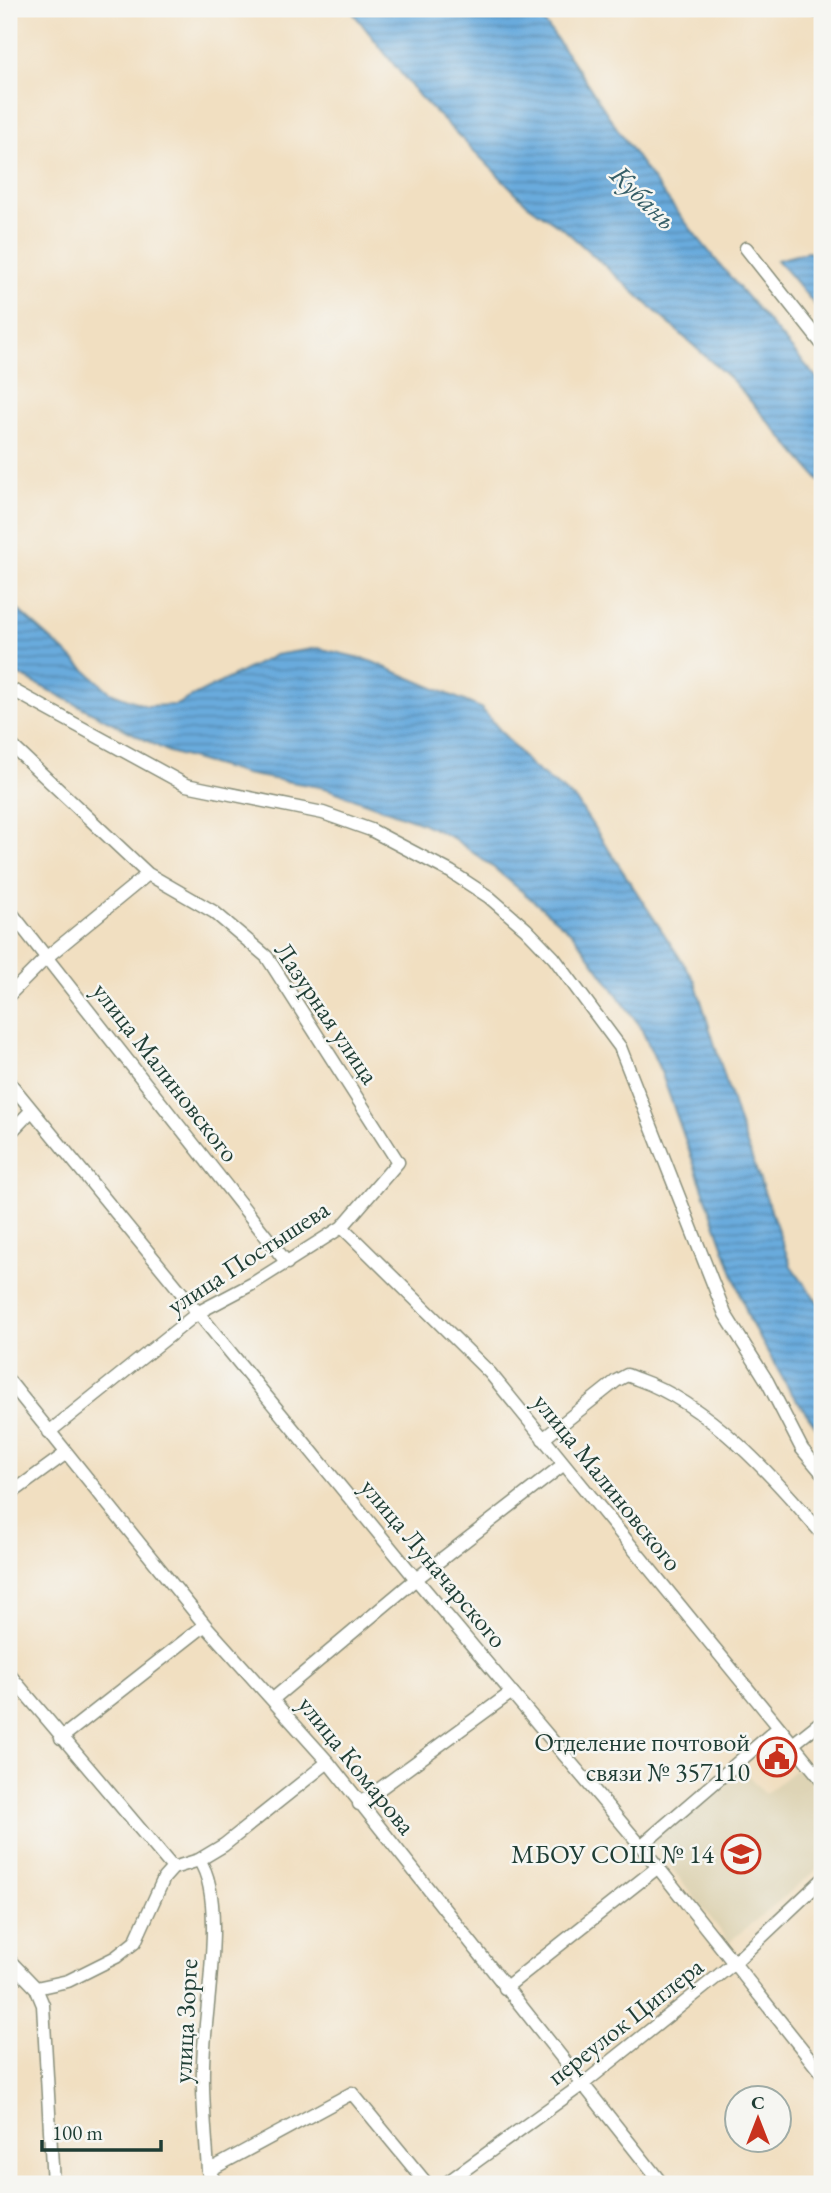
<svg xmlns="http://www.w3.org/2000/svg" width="831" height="2193" viewBox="0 0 831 2193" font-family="'EB Garamond',serif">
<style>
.built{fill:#ded4b5}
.water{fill:url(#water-rules);stroke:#447488;stroke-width:2}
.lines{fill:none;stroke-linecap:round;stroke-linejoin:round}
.minor-casing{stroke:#888e7a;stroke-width:15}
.minor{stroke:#fff;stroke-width:12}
.labels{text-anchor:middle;stroke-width:5;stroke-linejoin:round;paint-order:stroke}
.street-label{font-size:26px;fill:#1f3d34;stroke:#f6f6f2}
.poi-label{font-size:26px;fill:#1f3d34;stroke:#f6f6f2;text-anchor:end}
.water-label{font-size:28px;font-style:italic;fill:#355e67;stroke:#f6f6f2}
</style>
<defs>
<pattern id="water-rules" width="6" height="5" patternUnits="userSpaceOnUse" patternTransform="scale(1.75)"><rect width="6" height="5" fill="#69abdd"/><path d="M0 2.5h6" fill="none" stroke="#568cb4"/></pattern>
</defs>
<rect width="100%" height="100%" fill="#f6f6f2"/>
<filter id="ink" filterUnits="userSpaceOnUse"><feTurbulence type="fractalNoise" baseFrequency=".0143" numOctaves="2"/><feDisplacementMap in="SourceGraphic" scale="14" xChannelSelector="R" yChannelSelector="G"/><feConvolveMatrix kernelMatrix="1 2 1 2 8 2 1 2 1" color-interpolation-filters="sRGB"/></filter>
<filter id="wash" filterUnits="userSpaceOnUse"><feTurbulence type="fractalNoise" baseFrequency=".00686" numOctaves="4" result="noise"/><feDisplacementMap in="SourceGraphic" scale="28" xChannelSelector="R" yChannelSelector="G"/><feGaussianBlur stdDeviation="1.57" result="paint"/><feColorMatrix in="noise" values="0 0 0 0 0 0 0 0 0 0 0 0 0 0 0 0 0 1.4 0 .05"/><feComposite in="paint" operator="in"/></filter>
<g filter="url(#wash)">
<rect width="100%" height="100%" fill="#f1dfc1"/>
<path class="built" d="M800,1766L822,1791V1866L729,1942L651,1842L742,1768L765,1794Z"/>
<path class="water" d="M350,9H534C575,60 607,117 646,170C700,245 762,314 822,384V483L733,381L566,231L527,204L419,96Z
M807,252L822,255V313L777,260Z
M9,602L110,692L146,706L176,705L275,655L318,648L368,660L481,708L531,766L576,800L695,981L738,1120L791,1266L822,1308V1435L790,1391L750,1321L661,1072L640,1026L573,934L494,868L453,838L422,823L325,788L245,774L169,752L9,670Z"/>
</g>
<g filter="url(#ink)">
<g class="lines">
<defs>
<path id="minor" d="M808,9L822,13
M746,248L822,344
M9,688L186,785L323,813L371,830L451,872L489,897L526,929L554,958L620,1047L725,1314L767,1381L802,1449L822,1473
M9,743L148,874L214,912L267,957L398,1162L342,1227L252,1284L199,1312L49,1432
M9,910L287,1263
M9,995L47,957L148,874
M9,1082L416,1579L641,1846L822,2074
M9,1134L32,1110
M342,1227L490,1373L822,1780
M9,1381L205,1625L328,1762L662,2184
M543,1439L616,1381L627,1375L637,1379C709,1404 774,1477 822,1534
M9,1495L65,1454
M9,1674L173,1868
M273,1699L416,1579L564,1464
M61,1738L205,1625
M793,1744L822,1721
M359,1804L512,1692
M641,1846L778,1728
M199,1860C228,1901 203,2016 203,2068C202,2102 206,2137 208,2171L217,2184
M9,1960L36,1988L68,1981L116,1957L135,1942L164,1878L173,1868L199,1860L224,1845L328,1762
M36,1988L43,2005L53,2184
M505,1988L658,1867
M208,2171L352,2093L427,2184
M445,2184L583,2084L734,1963L822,1880"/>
</defs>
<use href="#minor" class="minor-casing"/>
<use href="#minor" class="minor"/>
</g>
</g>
<defs>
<symbol id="civic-ring" viewBox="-11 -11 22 22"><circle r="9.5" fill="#f6f6f2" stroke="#c8321e" stroke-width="1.5"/><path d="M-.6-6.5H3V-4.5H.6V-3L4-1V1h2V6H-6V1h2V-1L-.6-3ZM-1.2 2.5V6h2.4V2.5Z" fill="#c8321e"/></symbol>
<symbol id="school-ring" viewBox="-11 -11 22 22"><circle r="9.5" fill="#f6f6f2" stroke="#c8321e" stroke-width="1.5"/><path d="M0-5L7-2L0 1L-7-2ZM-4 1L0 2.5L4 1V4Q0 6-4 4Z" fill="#c8321e"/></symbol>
</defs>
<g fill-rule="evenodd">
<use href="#civic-ring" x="755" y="1735" width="44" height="44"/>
<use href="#school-ring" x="719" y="1832" width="44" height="44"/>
</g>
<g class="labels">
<g class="street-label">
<text transform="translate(327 1013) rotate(56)" y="9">Лазурная улица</text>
<text transform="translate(166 1072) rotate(52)" y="9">улица Малиновского</text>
<text transform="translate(248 1257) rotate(-33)" y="9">улица Постышева</text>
<text transform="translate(608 1482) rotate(51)" y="9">улица Малиновского</text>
<text transform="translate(434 1563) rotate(50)" y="9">улица Луначарского</text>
<text transform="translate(357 1765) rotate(51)" y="9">улица Комарова</text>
<text transform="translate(185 2021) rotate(-87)" y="9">улица Зорге</text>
<text transform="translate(625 2021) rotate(-38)" y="9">переулок Циглера</text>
</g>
<g class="poi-label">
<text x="750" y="1751">Отделение почтовой<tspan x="750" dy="30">связи № 357110</tspan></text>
<text x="714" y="1863">МБОУ СОШ № 14</text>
</g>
<g class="water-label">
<text transform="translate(644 197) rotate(44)" y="10">Кубань</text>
</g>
</g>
<rect width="831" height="2193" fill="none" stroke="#f6f6f2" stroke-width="35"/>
<g transform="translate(758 2119)"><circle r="33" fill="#f6f6f2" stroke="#a0aca6" stroke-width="2"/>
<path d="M0-5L12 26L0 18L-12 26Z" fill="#c8321e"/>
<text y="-10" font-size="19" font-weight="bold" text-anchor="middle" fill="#1f3d34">С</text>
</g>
<path d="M42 2140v10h119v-10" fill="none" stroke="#1f3d34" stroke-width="3.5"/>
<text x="52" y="2140" font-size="21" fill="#1f3d34" stroke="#f6f6f2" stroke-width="5" paint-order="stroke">100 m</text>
</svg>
